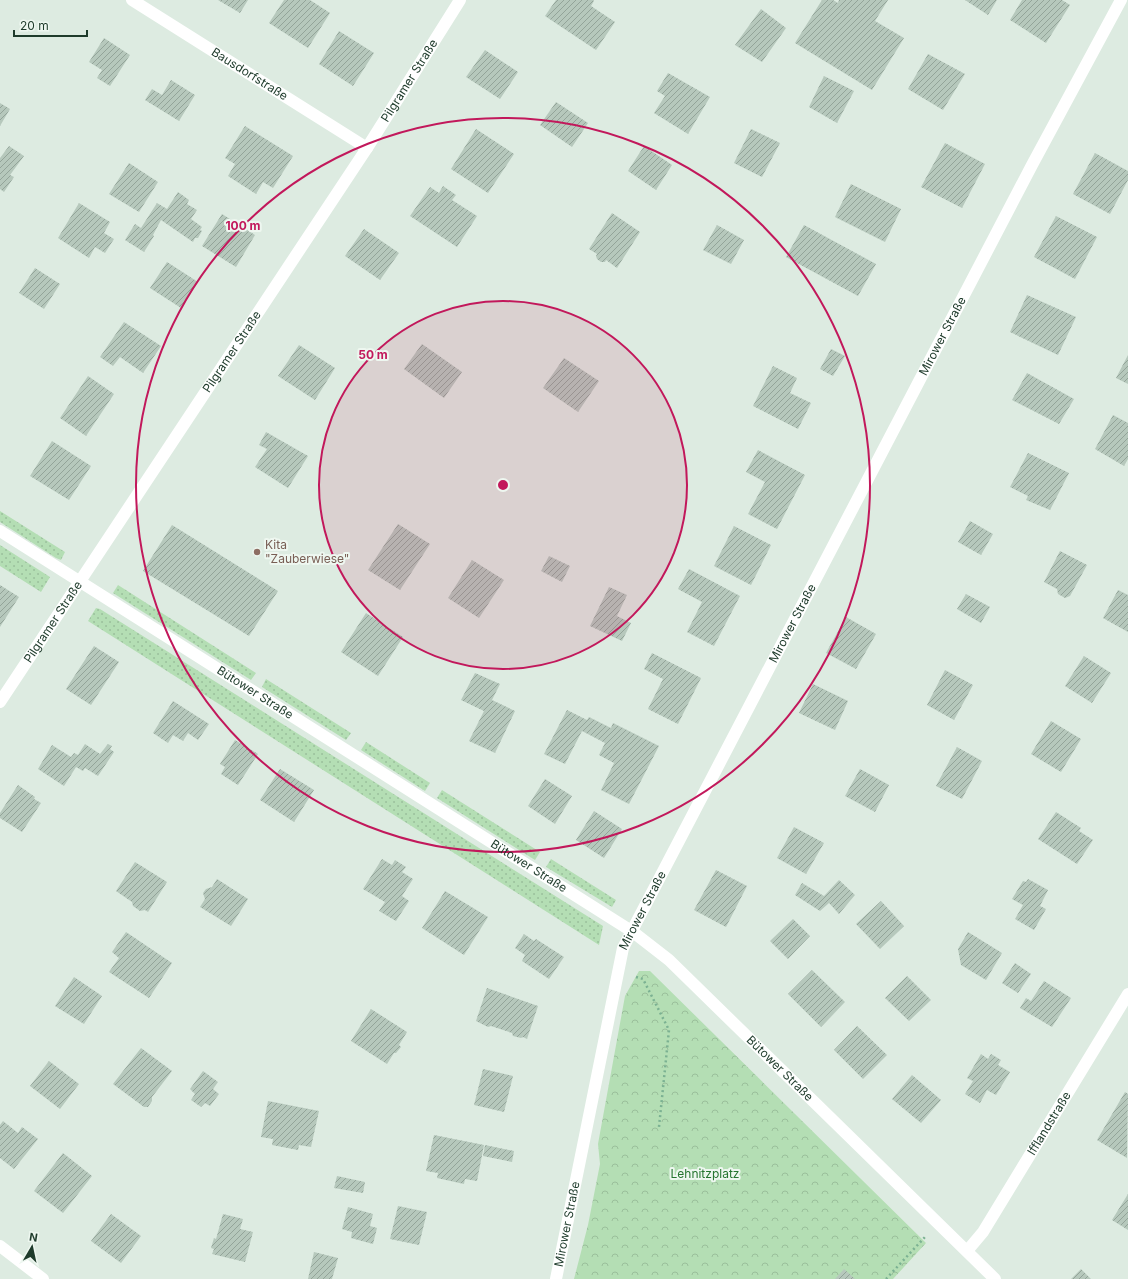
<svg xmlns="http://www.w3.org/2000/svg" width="1128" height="1279" viewBox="0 0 1128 1279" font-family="Inter,sans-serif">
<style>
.grass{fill:url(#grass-dots)}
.forest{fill:url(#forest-crowns)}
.building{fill:url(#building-hatch)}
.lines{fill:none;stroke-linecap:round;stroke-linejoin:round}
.path{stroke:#7bb192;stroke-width:2.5;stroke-dasharray:2 3;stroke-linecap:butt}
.street{stroke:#fff;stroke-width:12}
.ring{fill:none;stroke:#c2185b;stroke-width:2}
.education-dot{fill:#8d6e63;stroke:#eef7f0;stroke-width:1.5}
.labels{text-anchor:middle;stroke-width:4;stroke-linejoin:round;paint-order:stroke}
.street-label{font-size:12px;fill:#1e3b2b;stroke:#eef7f0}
.education-label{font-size:12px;fill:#785e54;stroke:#eef7f0;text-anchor:start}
.park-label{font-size:12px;fill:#25752f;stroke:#eef7f0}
.centre{fill:#c2185b;stroke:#eef7f0;stroke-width:2}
.ring-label{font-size:12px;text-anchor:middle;font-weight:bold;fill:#c2185b;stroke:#eef7f0;stroke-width:4;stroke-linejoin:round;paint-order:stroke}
</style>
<defs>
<pattern id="grass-dots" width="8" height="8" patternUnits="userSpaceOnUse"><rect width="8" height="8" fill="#b4deb4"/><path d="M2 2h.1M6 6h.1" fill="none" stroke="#9abf9b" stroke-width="1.8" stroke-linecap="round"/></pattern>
<pattern id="forest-crowns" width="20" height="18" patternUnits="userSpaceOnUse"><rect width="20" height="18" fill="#b4deb4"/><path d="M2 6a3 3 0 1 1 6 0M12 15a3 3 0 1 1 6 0" fill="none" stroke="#9abf9b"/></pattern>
<pattern id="building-hatch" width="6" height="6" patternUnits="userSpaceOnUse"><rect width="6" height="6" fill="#b6c8bc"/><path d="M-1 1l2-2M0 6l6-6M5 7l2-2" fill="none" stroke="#93a499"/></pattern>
</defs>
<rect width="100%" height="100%" fill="#ddebe1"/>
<path class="grass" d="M0,511L65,552L61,560L56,558L0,522Z
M0,545L50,577L41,592L0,566Z
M118,585L256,673L251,680L113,593Z
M96,608L100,609L603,926L599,945L88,621Z
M266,679L351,733L346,740L262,687Z
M366,742L430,783L425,791L361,750Z
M442,790L540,852L535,860L437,798Z
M551,859L616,900L612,907L546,867Z"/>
<path class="forest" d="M639,971H650L926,1243L893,1279H574L588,1225L600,1164L598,1144L625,996Z"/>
<path class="building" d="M218,0H248L240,13Z
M284,0H310L330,13L308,48L269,23Z
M556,0H593L594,1L591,6L615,22L596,50L545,16Z
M822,0H833L838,3L839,0H888L875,21L904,38L872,90L795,43Z
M965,0H997L988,15Z
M1022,0H1062L1070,5L1046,43L1010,20Z
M761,9L786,28L762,62L735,45Z
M339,31L374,53L353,86L319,64Z
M104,38L130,55L110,86L97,78L102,70L89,62Z
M485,50L518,72L500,99L466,77Z
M928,54L965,74L943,110L908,89Z
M668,73L710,97L688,134L654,113L665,96L657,91Z
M824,76L854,91L837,123L809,107Z
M171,80L195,95L179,121L145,100L152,89L162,95Z
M556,102L588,123L572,147L540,125Z
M0,103L10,109L0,126Z
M245,126L293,156L273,188L263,182L256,194L228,176L235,164L225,158Z
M476,129L514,154L488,193L451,169Z
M751,129L780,143L762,177L734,163Z
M945,143L985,164L962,208L921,187Z
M9,146L24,156L10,175L14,177L4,192L0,189V158Z
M644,146L672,165L656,190L628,171Z
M1095,153L1128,171V180L1110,214L1073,194Z
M129,163L158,182L139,212L109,194Z
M851,184L901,209L885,242L835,217Z
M443,186L456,195L452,200L477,216L457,247L410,216L430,187L439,193Z
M178,192L189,200L187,204L197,210L191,219L202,227L200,230L202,231L198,238H195L193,242L161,220L153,235L154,236L144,252L125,240L135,224L141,228L157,203L167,209Z
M79,203L110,222L104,233L114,239L105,253L95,247L89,258L58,238Z
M612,213L640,232L617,268L606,260L605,262H601L597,259L596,256L597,254L589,249Z
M222,214L255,235L236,267L202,246Z
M1056,216L1097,237L1075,279L1034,257Z
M717,225L744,240L731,264L703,250Z
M804,225L876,264L858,296L786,257Z
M364,229L399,253L380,280L345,256Z
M167,262L198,282L181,308L150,288Z
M35,268L60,284L44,309L19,293Z
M1027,295L1076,317L1058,355L1010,332Z
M124,322L161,346L143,373L120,357L113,366L100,357Z
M422,344L462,372L444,398L404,369Z
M299,345L335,368L315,400L278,376Z
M831,349L845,356L833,376L820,369Z
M1128,355V384L1116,378Z
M564,358L599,381L578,412L543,388Z
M773,366L797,378L790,393L811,403L798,429L753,406Z
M1027,373L1074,399L1059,424L1012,400Z
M88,376L114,394L86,436L60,418Z
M1113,415L1128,423V459L1124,466L1095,449Z
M266,432L308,456L288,488L255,467L267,449L259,445Z
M52,441L91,466L69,500L30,476Z
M758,450L805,475L777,529L748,514L765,482L746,472Z
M1028,453L1069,473L1050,510L1026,500L1028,496L1010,487Z
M970,521L993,534L981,555L958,542Z
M398,524L430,544L400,590L368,570Z
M172,525L278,591L249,636L143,571Z
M734,526L771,545L751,585L714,566Z
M1060,551L1087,565L1070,596L1065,598L1058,594L1057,589L1044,582Z
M549,556L570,566L562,582L541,571Z
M472,560L504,580L479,618L448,598Z
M689,569L740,596L714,646L687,632L702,602L678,589Z
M0,585L19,597L0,627Z
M609,587L627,595L617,616L631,623L622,641L590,626Z
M1118,590L1128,595V632L1103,618Z
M966,594L990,607L981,623L957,609Z
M366,613L403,637L378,676L341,652Z
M846,617L876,634L856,669L826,653Z
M94,646L119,662L91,705L66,689Z
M652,653L701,678L678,724L648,709L663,679L644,669Z
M1084,656L1111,673L1092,703L1065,686Z
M945,670L973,685L954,720L927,705Z
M475,673L500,684L492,700L515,711L495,753L469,741L484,711L461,700Z
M813,684L848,701L835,730L799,713Z
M173,701L209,724L198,740L188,733L183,741L173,735L168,743L153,733Z
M567,710L587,720L589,717L611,728L613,723L659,746L629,804L601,790L614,763L599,755L605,743L582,731L565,764L544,754Z
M1051,721L1081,739L1061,772L1031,754Z
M235,740L258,754L238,785L221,774L225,767L220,764Z
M85,744L100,754L108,744L112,746L110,749L114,752L98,776L85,768L83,771L76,767L64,786L38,769L52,745L71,757L74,753L78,755Z
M957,747L982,761L962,799L936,786Z
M280,769L314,790L294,822L260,800Z
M860,769L889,785L875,812L845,796Z
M545,779L572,796L555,824L528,806Z
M18,785L35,797L34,799L41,803L22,832L0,818V813Z
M594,811L622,829L604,858L576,840Z
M1056,812L1081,828L1079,831L1093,840L1077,864L1038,839Z
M794,827L824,843L806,874L777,858Z
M382,859L392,865L395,860L406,867L402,872L413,879L402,896L409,901L396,921L379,911L385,902L363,889Z
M135,862L167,882L148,912L145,910L140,911L133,906L132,902L116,891Z
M716,870L747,886L726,927L694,910Z
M217,879L248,899L231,926L200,907L205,899L203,893L206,889L212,887Z
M1028,879L1048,890L1040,906L1046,909L1034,930L1015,919L1023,905L1012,899L1023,881L1026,882Z
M839,880L855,895L839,914L829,903L820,911L795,895L802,883L824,896Z
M445,891L488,917L464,955L422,928Z
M881,901L904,926L880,949L856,924Z
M793,919L810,936L788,959L770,941Z
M126,932L172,963L149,998L109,972L119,958L112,952Z
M968,932L1002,953L986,980L961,965L958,949Z
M524,934L534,941L536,939L564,957L549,979L522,961L525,955L515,948Z
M1015,963L1031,974L1018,993L1002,983Z
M812,970L845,1002L821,1027L788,994Z
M907,976L931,1000L909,1021L885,998Z
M74,977L102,996L84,1024L55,1006Z
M1044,981L1071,998L1052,1027L1020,1008L1026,998L1031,1001Z
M487,988L538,1006L527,1039L523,1037L521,1038L513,1036L512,1033L491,1026L488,1027L476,1021Z
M371,1009L407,1032L399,1045L401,1047L396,1053H394L387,1064L351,1041Z
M857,1026L887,1055L863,1079L834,1050Z
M141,1048L172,1071L152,1097V1101L148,1107H144L113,1084Z
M981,1054L988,1059L991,1054L1001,1060L998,1065L1010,1072L996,1095L987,1090L980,1103L965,1094L973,1081L967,1078Z
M49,1061L79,1084L60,1109L30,1086Z
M483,1069L513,1076L504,1112L474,1105Z
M203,1071L218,1082L213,1089L219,1094L210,1106L205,1103L201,1107L191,1100L195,1094L190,1089Z
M912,1075L941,1100L921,1123L892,1099Z
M1125,1092L1128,1094L1127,1158L1097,1140Z
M268,1101L319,1111L311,1147L299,1145L298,1150L272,1145L273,1139L261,1137Z
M3,1121L18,1133L22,1127L38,1139L14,1169L0,1158V1125Z
M434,1135L484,1145L477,1181L465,1179L464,1184L437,1178L438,1173L426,1171Z
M485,1145L514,1151L512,1162L483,1156Z
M63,1153L92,1176L63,1213L34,1191Z
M337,1176L365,1182L363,1193L334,1188Z
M1128,1194V1230L1112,1220Z
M398,1206L427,1212L419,1245L390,1239Z
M348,1207L373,1214L370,1226L377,1228L373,1244L351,1238L352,1232L342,1229Z
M111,1214L141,1236L121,1263L91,1241Z
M223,1214L243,1219L240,1229L253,1232L245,1262L212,1254L214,1249L211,1248L214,1238L216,1239Z
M314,1252L338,1258L332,1279H308Z
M844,1269L855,1279H835Z
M1081,1269L1091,1279H1071Z"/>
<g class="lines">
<path class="path" d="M636,977L643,979L669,1030L659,1127
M886,1279L925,1237"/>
<g class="street">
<path id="s1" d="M132,0L367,148"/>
<path id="s2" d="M0,531L633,932L669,960L995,1279"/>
<path id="s3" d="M0,702L367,148L460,0"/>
<path d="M0,1246L43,1279"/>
<path id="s4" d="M967,1251L983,1232L1128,994"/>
<path id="s5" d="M556,1279L623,948L1032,165L1121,0"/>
</g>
</g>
<circle cx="503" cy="485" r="184" fill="#c2185b" fill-opacity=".12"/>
<g class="ring">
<circle cx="503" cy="485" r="184"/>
<circle cx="503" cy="485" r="367"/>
</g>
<circle class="education-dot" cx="257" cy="552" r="4"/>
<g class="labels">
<g class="street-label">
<text dy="4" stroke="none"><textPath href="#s1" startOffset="139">Bausdorfstraße</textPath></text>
<text dy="4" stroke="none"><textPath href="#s3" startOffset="744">Pilgramer Straße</textPath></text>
<text dy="4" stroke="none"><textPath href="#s5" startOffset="1028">Mirower Straße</textPath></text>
<text dy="4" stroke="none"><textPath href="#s3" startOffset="420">Pilgramer Straße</textPath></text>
<text dy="4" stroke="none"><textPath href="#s3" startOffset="96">Pilgramer Straße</textPath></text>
<text dy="4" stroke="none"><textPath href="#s5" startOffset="704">Mirower Straße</textPath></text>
<text dy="4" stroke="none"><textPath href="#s2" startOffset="302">Bütower Straße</textPath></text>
<text dy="4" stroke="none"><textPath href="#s2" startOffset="626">Bütower Straße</textPath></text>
<text dy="4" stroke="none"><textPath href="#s5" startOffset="380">Mirower Straße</textPath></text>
<text dy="4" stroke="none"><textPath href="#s2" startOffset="950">Bütower Straße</textPath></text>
<text dy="4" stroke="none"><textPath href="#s4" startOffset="152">Ifflandstraße</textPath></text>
<text dy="4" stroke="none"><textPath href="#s5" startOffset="56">Mirower Straße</textPath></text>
</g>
<g class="education-label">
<text x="265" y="549">Kita<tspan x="265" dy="14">"Zauberwiese"</tspan></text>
</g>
<g class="park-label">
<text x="705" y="1178">Lehnitzplatz</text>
</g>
</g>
<circle cx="503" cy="485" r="6" class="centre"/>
<g class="ring-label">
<text x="243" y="230">100 m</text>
<text x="373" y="359">50 m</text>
</g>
<g transform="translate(32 1247) rotate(9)" stroke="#eef7f0" stroke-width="3" paint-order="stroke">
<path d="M0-3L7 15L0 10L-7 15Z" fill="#1e3b2b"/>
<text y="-6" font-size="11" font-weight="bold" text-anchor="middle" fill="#1e3b2b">N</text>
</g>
<path d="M14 30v6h73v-6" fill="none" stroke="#1e3b2b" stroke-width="2"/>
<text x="20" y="30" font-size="12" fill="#1e3b2b" stroke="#eef7f0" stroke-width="3" paint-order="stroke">20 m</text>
</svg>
